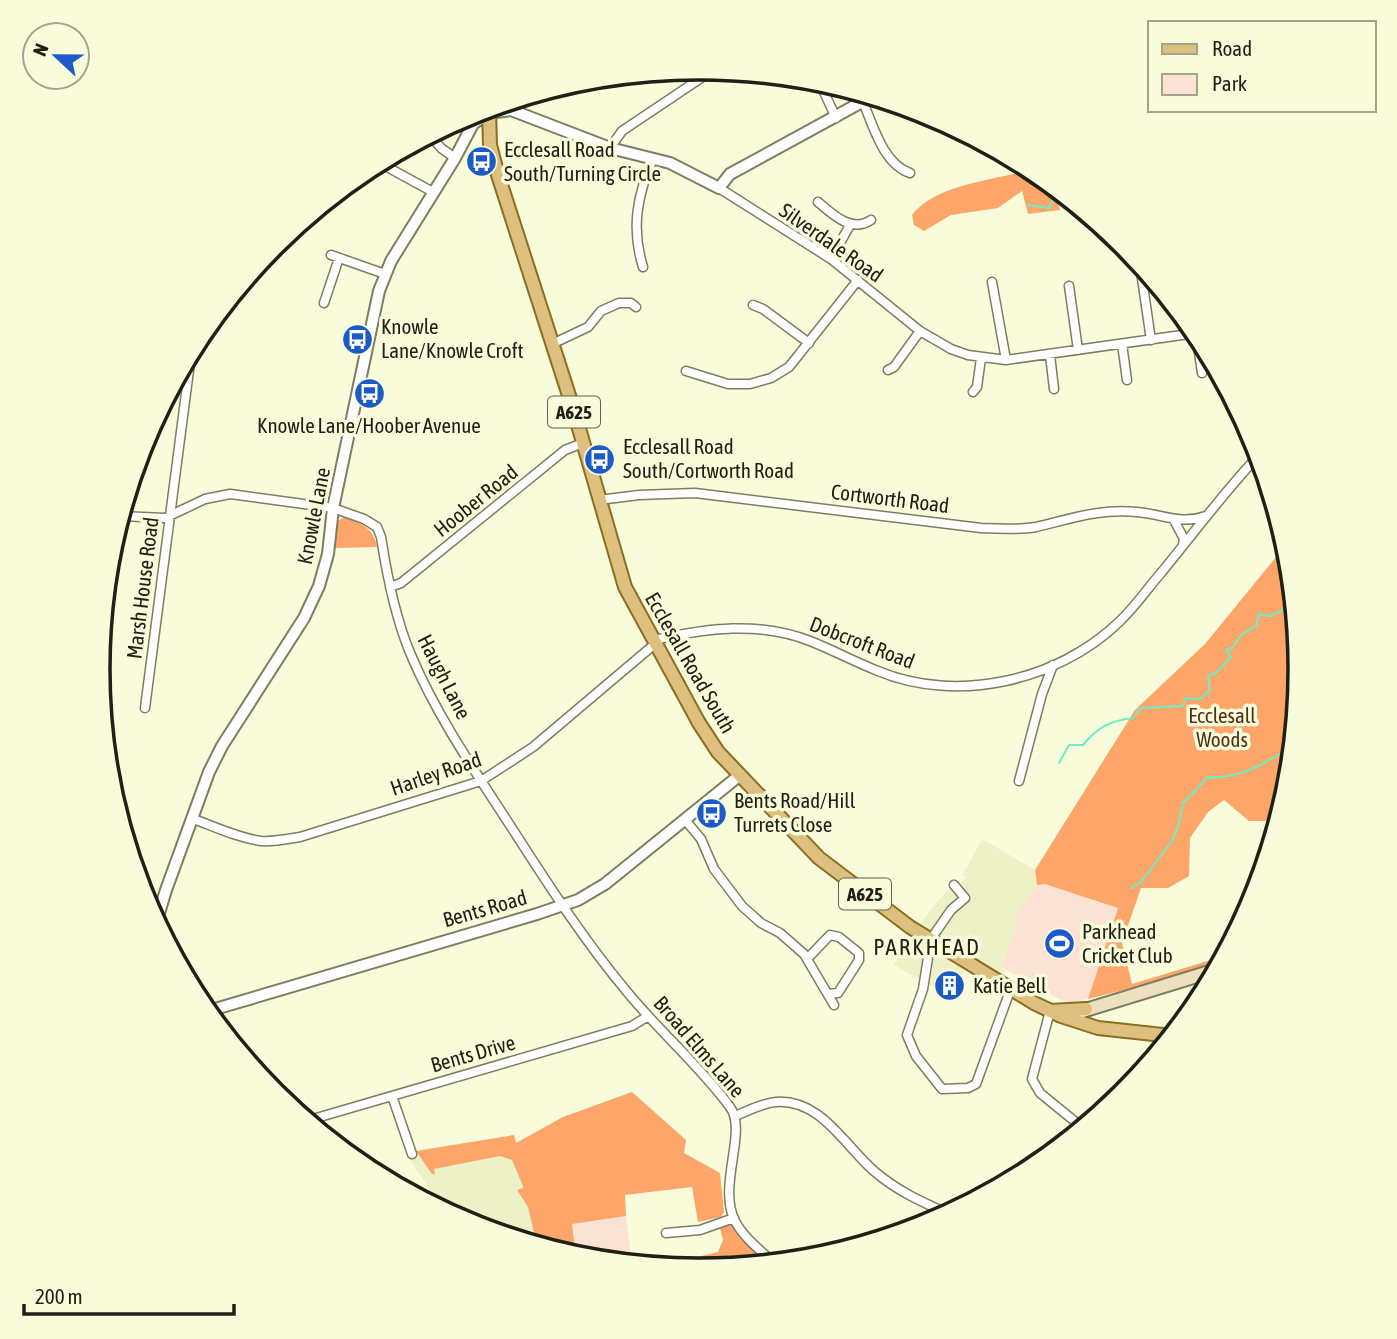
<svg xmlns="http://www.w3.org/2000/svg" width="1397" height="1339" viewBox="0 0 1397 1339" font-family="'Asap Condensed',sans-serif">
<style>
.built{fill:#ecf1c8}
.green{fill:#fce2d2}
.forest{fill:#fea56a}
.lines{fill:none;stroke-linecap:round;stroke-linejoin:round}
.stream{stroke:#6aefc9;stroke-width:2}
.minor-casing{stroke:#7b7e61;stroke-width:11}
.tertiary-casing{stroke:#7b7e61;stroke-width:14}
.secondary-casing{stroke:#7b7e61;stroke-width:16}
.primary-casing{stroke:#8d6d21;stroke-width:16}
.minor{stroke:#fff;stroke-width:8}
.tertiary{stroke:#fff;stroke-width:10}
.secondary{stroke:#eee0be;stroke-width:12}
.primary{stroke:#ddc07e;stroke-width:12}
.labels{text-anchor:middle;stroke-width:7;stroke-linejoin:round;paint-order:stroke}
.shield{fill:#f8fcdb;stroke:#616350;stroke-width:2}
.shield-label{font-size:19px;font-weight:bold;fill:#202115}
.poi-label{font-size:21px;fill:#202115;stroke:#f8fcdb;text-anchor:start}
.street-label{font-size:21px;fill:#202115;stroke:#f8fcdb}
.park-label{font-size:21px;fill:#532f17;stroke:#f8fcdb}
.neighbourhood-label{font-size:23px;letter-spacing:2px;fill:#202115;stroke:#f8fcdb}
.rim{fill:none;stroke:#202115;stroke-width:3.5}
</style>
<rect width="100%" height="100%" fill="#f8fcdb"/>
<path class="built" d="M982,839L1035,870L1037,885L1017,926L1001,967L1005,971L1001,981L967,961L953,998L894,965L910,936L929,912L950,887L955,890L966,877L963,874Z
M514,1135L534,1230L626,1216L632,1264L581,1259L468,1225L421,1200L430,1190L407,1155L416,1151Z"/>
<path class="green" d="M1045,884L1118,907L1088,999L1066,1003L1001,967L1017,926L1015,920L1024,903L1037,885Z
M626,1216L632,1264L576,1258L572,1224Z"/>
<path class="forest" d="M1031,169L1067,198L1057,200L1060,210L1028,214L1022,191L998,208L951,215L924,231L914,225L912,215C937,183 994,181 1031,169Z
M344,517C361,523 374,528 377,547L333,548L338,521Z
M1286,545L1300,670L1288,787L1272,839L1269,821H1249L1224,800L1208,812L1190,838L1189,876L1168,888H1141L1122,943L1132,984L1224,956L1218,966L1088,999L1118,908L1045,884L1037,885L1035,870L1135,710L1205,644Z
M632,1092L686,1140L684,1153L720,1173L724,1212L721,1217L698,1222L692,1187L625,1195L626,1216L572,1224L576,1258L537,1246L528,1207L517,1190L523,1188V1186L512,1160L500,1156L434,1169L435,1174H432L416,1151L514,1135L516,1143L563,1117Z
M731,1224L769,1264L698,1271L657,1267L718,1252L723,1240L720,1228Z"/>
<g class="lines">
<path class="stream" d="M1028,205L1049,208L1058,190
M1059,763L1069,745H1083C1098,727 1109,721 1133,718L1141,708L1183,706L1186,698L1200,699L1210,691L1208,676L1217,672L1231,657L1226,650L1232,648L1241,635L1256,626L1259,614L1270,616L1287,608V596L1292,590
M1131,888L1141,882L1172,841L1179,823L1183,803L1208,777C1239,780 1267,762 1292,747"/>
<defs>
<path id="minor" d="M819,81L836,118
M863,102C873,125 883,164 910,173
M430,135L441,148L455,158
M610,148L622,131L713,70
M378,162L433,192
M719,188L831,259L920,331L951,349L968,355L1006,360L1196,333
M818,202C833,215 852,233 871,220
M331,255L385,274
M831,259L850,225
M1140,265L1151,340
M643,267C631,229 637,195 653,159
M992,282L1006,360
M1069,286L1078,350
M324,303L339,258
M753,305L763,309L809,343
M1196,333L1202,373
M552,344L588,327L601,311L619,303H631L636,307
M1122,344L1127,380
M1050,355L1054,389
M888,370L894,367L920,331
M686,371L728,384H750L771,378L789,367L858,280
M973,392L977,387L981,358
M599,500L639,495L695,493L981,528C999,529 1018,530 1036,527C1070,519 1101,508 1137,512C1162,514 1181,525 1206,516
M120,516L165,518L205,499L230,494L333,508L364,519L377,527L381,537C387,576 395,618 411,655C435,712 472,767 506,819C544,878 582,938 628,993C660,1032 700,1066 730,1107C748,1131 717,1186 735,1221C743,1237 761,1251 774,1263
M1174,520L1184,539L1183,545
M390,587L401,583L565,450L583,443
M654,640C707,628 758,621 810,641C833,650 855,662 878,671C957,704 1058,681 1119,622C1135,607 1147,589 1161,573C1193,534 1224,492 1259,455
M145,708L192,347
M1019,781L1042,694L1053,665
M191,818C213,826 238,838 261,841C274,842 287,839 300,837L481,781L533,747L656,643
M686,821L701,839L714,869L742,906L761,923L780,933L804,954L834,1005
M954,885L965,898L951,910L931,939L923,989L907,1035L916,1056L942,1089L968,1088L976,1084L1011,988
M807,959L830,935L839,937L859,953V960L838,993L828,994
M1050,1011L1032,1079L1040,1093L1083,1128
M392,1096L412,1154
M735,1116C748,1111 762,1103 776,1102C821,1099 844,1145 874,1171C897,1191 922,1202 949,1214
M306,1121L632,1026L648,1016
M666,1233L700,1230L734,1218"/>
<path id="tertiary" d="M156,923L166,890L209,772L222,746L304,618L319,586L328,554L333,508L379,291L391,261L455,158L473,124L489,113L511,110L610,148L670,163L719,188L730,174L871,97
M205,1012L537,914L578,900L605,884L740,775"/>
<path id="secondary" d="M1076,1013L1216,970"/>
<path id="primary" d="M489,108L490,145L498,175L574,411L625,587L699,723L718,752L819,858L910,927L1034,1003L1061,1016L1098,1028L1172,1036
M1050,1011L1086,1009"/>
</defs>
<use href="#minor" class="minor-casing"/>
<use href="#tertiary" class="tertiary-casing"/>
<use href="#secondary" class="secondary-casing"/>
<use href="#primary" class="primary-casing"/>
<use href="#minor" class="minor"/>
<use href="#tertiary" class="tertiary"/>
<use href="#secondary" class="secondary"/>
<use href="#primary" class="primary"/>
</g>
<defs>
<symbol id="bus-disc" viewBox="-11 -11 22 22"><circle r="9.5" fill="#1c5bc7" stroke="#f8fcdb"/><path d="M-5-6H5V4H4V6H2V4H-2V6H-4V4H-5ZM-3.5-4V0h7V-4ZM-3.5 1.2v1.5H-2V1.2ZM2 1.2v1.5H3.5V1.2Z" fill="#fff"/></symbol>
<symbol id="stadium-disc" viewBox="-11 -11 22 22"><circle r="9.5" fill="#1c5bc7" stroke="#f8fcdb"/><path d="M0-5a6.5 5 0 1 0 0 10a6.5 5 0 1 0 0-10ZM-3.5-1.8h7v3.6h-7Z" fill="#fff"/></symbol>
<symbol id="building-disc" viewBox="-11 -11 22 22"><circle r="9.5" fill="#1c5bc7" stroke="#f8fcdb"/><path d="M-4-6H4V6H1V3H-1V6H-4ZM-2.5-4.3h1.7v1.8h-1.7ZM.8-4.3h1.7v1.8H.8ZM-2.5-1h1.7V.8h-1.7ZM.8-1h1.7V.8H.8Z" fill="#fff"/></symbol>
</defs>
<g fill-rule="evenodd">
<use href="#bus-disc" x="464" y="144" width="35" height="35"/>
<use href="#bus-disc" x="340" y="322" width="35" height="35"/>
<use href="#bus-disc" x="352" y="376" width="35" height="35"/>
<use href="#bus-disc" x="582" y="442" width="35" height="35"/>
<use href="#bus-disc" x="694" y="796" width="35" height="35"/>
<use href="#stadium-disc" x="1042" y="926" width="35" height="35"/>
<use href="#building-disc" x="932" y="968" width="35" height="35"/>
</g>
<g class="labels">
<g class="shield">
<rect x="548" y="396.5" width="52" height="31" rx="5"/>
<rect x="839" y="878.5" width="52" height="31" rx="5"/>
</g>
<g class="shield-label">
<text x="574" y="419">A625</text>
<text x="865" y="901">A625</text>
</g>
<g class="poi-label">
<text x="504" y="157">Ecclesall Road<tspan x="504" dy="24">South/Turning Circle</tspan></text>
<text x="381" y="334">Knowle<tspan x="381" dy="24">Lane/Knowle Croft</tspan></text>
<text x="369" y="433" text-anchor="middle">Knowle Lane/Hoober Avenue</text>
<text x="623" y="454">Ecclesall Road<tspan x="623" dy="24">South/Cortworth Road</tspan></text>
<text x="734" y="808">Bents Road/Hill<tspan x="734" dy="24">Turrets Close</tspan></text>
<text x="1082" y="939">Parkhead<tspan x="1082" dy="24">Cricket Club</tspan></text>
<text x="973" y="993">Katie Bell</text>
</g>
<g class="street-label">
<text transform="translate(831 243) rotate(35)" y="7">Silverdale Road</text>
<text transform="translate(890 499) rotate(7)" y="7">Cortworth Road</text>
<text transform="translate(476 501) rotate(-39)" y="7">Hoober Road</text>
<text transform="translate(314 516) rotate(-79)" y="7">Knowle Lane</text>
<text transform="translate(143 588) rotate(-83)" y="7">Marsh House Road</text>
<text transform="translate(862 643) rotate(21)" y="7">Dobcroft Road</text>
<text transform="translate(690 663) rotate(60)" y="7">Ecclesall Road South</text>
<text transform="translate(444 677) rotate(63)" y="7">Haugh Lane</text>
<text transform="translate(436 774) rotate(-19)" y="7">Harley Road</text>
<text transform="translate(485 909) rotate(-16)" y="7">Bents Road</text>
<text transform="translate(699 1047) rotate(49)" y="7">Broad Elms Lane</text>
<text transform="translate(473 1054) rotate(-16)" y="7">Bents Drive</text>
</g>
<g class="park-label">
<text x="1222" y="723">Ecclesall<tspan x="1222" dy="24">Woods</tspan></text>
</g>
<g class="neighbourhood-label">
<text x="927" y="955">PARKHEAD</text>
</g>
</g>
<path d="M0 0H1397V1339H0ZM110 669a589 589 0 1 1 1178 0a589 589 0 1 1-1178 0Z" fill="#f8fcdb" fill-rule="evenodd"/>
<path class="rim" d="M110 669a589 589 0 1 1 1178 0a589 589 0 1 1-1178 0Z"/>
<rect x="1148" y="21" width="228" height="91" fill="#f8fcdb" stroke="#a2a48c" stroke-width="2"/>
<rect x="1162" y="44" width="35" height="10" fill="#ddc07e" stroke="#a2a48c" stroke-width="2"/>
<text x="1212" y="56" font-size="21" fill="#202115">Road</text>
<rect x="1162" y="74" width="35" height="21" fill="#fce2d2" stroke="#a2a48c" stroke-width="2"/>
<text x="1212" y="91" font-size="21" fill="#202115">Park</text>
<g transform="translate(56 56) rotate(292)"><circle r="33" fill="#f8fcdb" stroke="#a2a48c" stroke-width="2"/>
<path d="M0-5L12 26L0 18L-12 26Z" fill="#1c5bc7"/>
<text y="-10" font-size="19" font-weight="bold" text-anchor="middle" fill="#202115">N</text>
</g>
<path d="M24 1304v10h210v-10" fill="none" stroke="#202115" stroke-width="3.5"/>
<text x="35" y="1304" font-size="21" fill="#202115" stroke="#f8fcdb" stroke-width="5" paint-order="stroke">200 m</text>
</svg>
